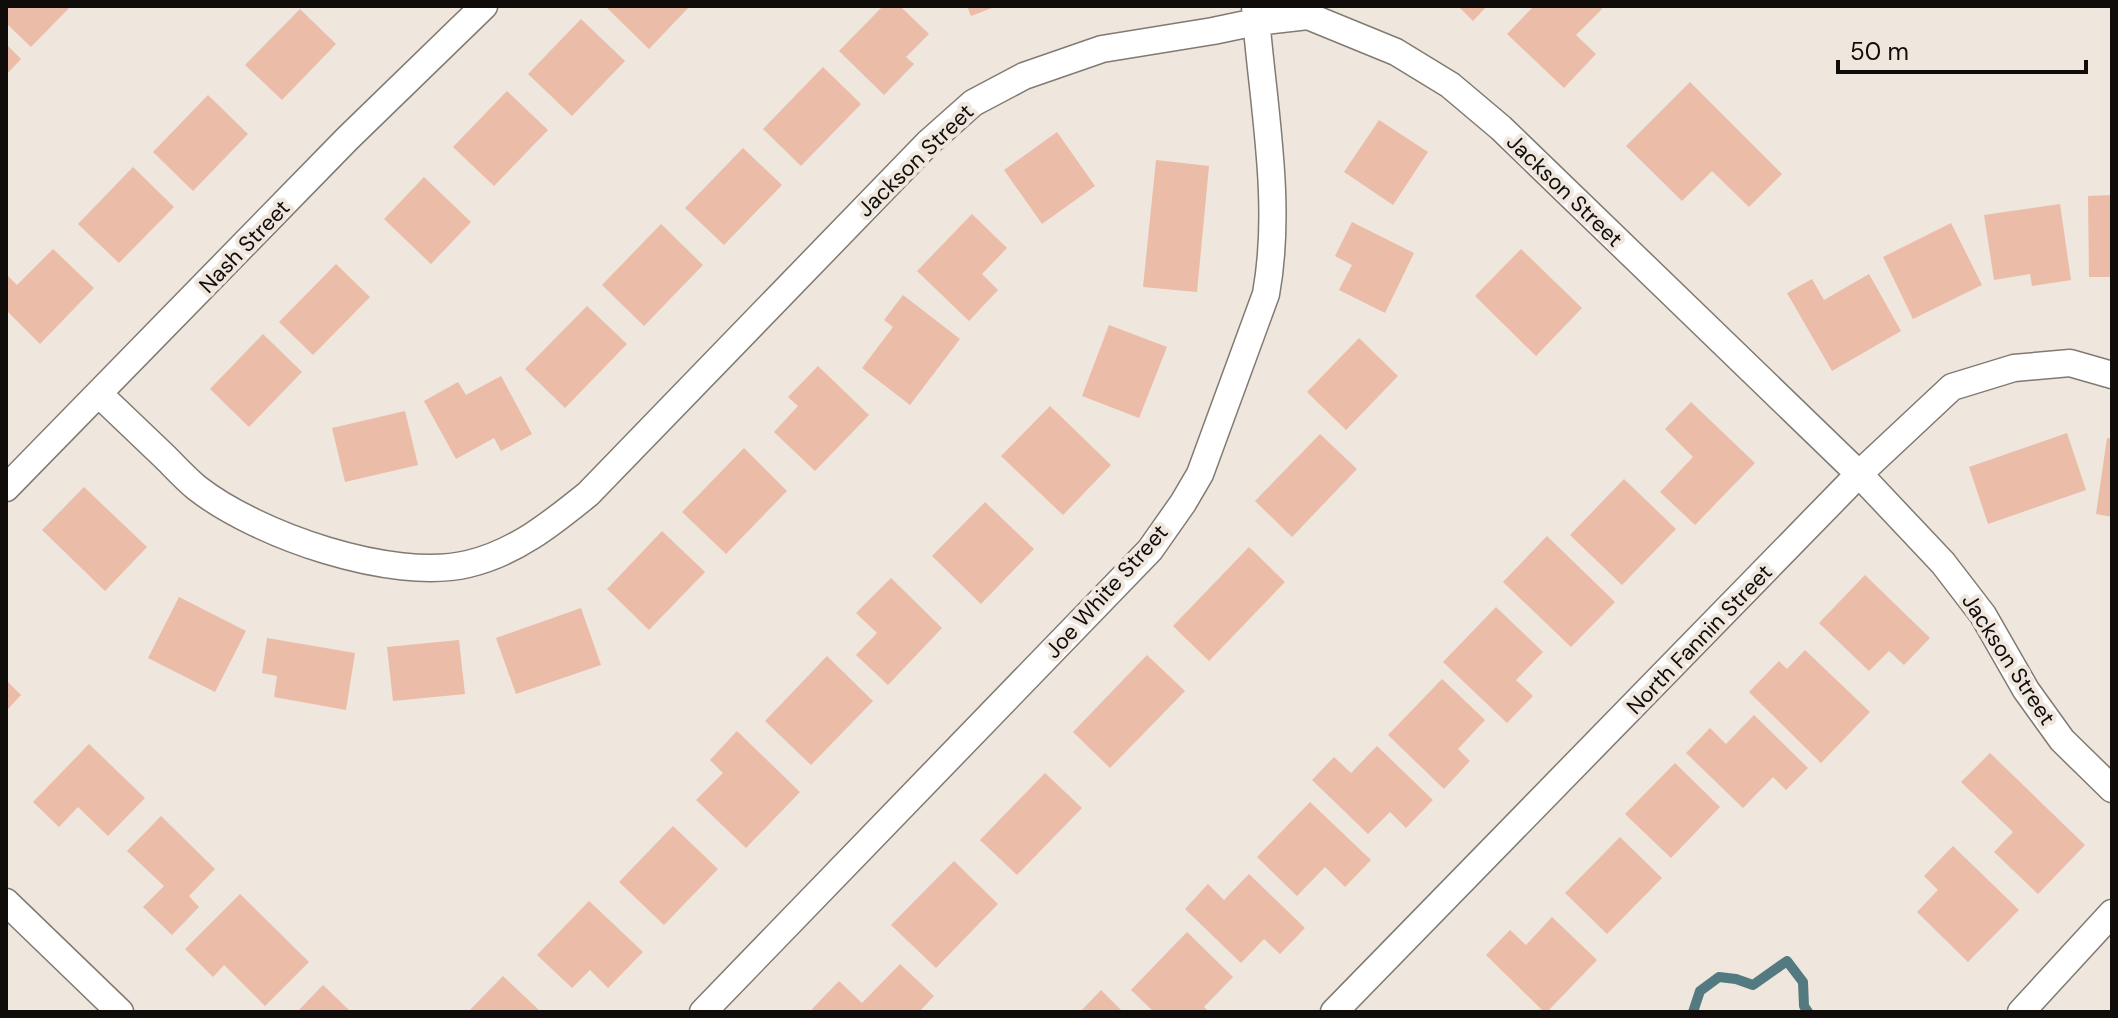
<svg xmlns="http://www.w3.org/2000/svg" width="2118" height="1018" viewBox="0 0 2118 1018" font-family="'DM Sans',sans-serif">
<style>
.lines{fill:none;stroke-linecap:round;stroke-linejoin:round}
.stream{stroke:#547a81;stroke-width:10}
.building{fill:#ebbca8}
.street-casing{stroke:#817a72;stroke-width:29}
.street{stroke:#fff;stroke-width:26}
.labels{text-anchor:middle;stroke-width:8;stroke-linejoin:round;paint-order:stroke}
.street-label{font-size:22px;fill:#0f0c09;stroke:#efe6dd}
</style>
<rect width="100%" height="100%" fill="#efe6dd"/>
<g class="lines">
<path class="stream" d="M1693,1012L1700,991L1719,977L1736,979L1753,985L1787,961L1803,982L1804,1006L1808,1012"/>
</g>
<path class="building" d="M6,6H71L31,47L6,23Z
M605,6H690L649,49Z
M883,6H900L929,34L906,57L914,64L884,95L839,51Z
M967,6H997L971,16Z
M1458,6H1487L1473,21Z
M1534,6H1600L1602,9L1576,35L1596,54L1564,88L1507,34Z
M300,9L336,44L282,100L245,65Z
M581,19L625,61L572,116L528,74Z
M6,44L21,59L6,75Z
M823,67L861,104L801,166L763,129Z
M1690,82L1782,174L1749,207L1712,171L1682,201L1626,146Z
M507,91L548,130L494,186L453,147Z
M208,95L248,134L193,191L153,152Z
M1379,120L1428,152L1393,205L1344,172Z
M1057,132L1095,186L1042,224L1004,170Z
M743,148L782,185L724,245L685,208Z
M1156,160L1209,166L1197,292L1143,287Z
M133,167L174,207L119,263L78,224Z
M424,177L471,222L431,264L384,219Z
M2112,195V277H2089L2088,196Z
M2060,204L2071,280L2032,286L2030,274L1994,280L1984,215Z
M972,214L1007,248L982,274L998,290L969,321L917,271Z
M1352,222L1414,253L1385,313L1339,290L1352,265L1335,256Z
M1951,223L1982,285L1913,319L1883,257Z
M661,224L703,265L644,326L602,285Z
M53,249L94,288L40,344L6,310V274L17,285Z
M1521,249L1582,308L1536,356L1475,296Z
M336,264L370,297L313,355L279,322Z
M1869,274L1901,331L1832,371L1787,293L1812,279L1824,300Z
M903,295L960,339L910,405L862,368L893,327L884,320Z
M587,306L627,344L565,408L525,369Z
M1109,325L1167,347L1139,418L1082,396Z
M263,334L302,372L249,427L210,389Z
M1359,338L1398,376L1346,430L1307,392Z
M818,366L869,415L815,471L774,432L798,406L788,397Z
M501,376L532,434L501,451L494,438L456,459L424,401L458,382L466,395Z
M1691,402L1755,463L1695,525L1660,492L1693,457L1665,429Z
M1050,406L1111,465L1063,515L1001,456Z
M405,411L418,465L345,482L332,428Z
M2067,433L2086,490L1988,524L1969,467Z
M1320,434L1357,469L1292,537L1255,501Z
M2107,438L2112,439V517L2096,514Z
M744,448L787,491L726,554L682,512Z
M1624,479L1676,529L1622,585L1570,535Z
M84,487L147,547L105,591L42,530Z
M985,502L1034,549L981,604L932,556Z
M662,531L705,572L649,630L607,589Z
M1547,536L1615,602L1571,647L1503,582Z
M1249,547L1285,582L1209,661L1173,626Z
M1865,575L1930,638L1904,665L1889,651L1869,671L1819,623Z
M891,578L942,628L888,685L856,655L877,633L856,613Z
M179,597L246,631L215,692L148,658Z
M1496,607L1543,652L1516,680L1533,696L1507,723L1443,662Z
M581,608L601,665L516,694L496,638Z
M267,638L355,653L346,710L274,697L277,676L262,673Z
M459,640L465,694L393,701L387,647Z
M1805,650L1870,712L1821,763L1749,692L1779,661L1787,669Z
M1147,655L1185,691L1110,768L1073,732Z
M827,656L873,701L811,765L765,721Z
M1442,679L1485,720L1458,749L1470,761L1444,789L1388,735Z
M6,680L21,695L6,711Z
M1754,715L1808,768L1786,790L1773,777L1743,808L1686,753L1710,728L1726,744Z
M737,731L800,792L746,848L696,800L723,773L710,760Z
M89,744L145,798L108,836L78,807L59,827L33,802Z
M1377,746L1433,800L1406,828L1390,812L1368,834L1312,780L1334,757L1351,773Z
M1990,753L2085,845L2038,894L1994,852L2013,832L1961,782Z
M1675,763L1720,807L1671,858L1625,814Z
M1045,773L1082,808L1017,875L980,840Z
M1310,802L1371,860L1345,887L1325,867L1297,896L1257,857Z
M161,816L215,869L189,896L199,907L172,935L143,907L164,886L127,851Z
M673,826L718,869L664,925L619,882Z
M1620,837L1662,878L1607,934L1565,893Z
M1953,846L2019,910L1968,962L1917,912L1938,890L1924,876Z
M954,861L998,904L936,968L891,925Z
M1249,874L1305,928L1280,954L1264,939L1241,963L1185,909L1208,884L1224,900Z
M240,894L309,962L265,1006L224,965L213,977L185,949Z
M589,901L643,952L608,988L590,970L572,988L537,955Z
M1552,917L1597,960L1547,1012H1544L1486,955L1510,930L1526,945Z
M1187,932L1233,977L1204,1007L1209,1012H1154L1131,990Z
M900,964L934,996L919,1012H815L812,1009L839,981L862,1003Z
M503,976L541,1012H468Z
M323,985L351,1012H297Z
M1101,990L1123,1012H1080Z"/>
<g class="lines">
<defs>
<path id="street" d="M100,395C122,416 144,437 166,458C176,468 186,479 197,488C257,535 392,582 468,564C515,553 551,524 588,494L928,143L973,103L1024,76L1102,49L1213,31L1256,22L1308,16L1396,52L1450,85L1501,128L1859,474L1943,563L1983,615L2026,690L2062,740L2112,789
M6,488L348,138L484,6
M6,902L120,1012
M703,1012L1150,550L1183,503L1200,474L1266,294C1283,201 1262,100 1255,6
M1334,1012L1859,474L1952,387L2014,368L2070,363L2112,375
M2021,1012L2112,913"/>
</defs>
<use href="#street" class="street-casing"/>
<use href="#street" class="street"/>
</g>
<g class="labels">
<g class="street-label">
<text transform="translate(915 160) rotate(-44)" y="8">Jackson Street</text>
<text transform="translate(1565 190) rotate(44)" y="8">Jackson Street</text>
<text transform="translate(244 246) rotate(-46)" y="8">Nash Street</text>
<text transform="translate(1106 591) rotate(-48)" y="8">Joe White Street</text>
<text transform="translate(1699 639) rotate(-46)" y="8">North Fannin Street</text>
<text transform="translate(2009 659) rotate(57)" y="8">Jackson Street</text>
</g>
</g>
<rect width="2118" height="1018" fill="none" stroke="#0f0c09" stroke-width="16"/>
<path d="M1838 60v12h248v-12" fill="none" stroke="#0f0c09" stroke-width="4"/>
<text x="1850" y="60" font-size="24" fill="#0f0c09" stroke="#efe6dd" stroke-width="6" paint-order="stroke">50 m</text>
</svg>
